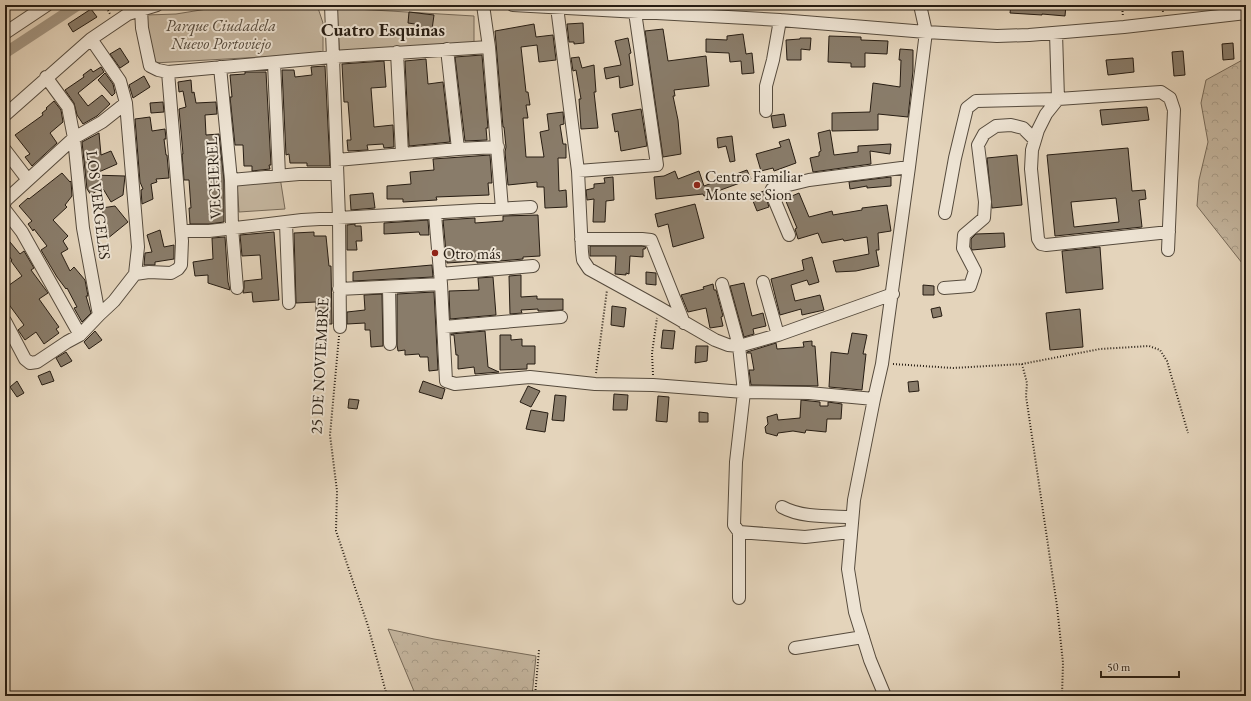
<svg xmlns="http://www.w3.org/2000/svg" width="1251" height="701" viewBox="0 0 1251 701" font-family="'EB Garamond',serif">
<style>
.forest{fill:url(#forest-crowns);stroke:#766958}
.park{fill:#c4b59e;stroke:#766958}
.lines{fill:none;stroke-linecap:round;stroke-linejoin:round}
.canal{stroke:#a49682;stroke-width:11}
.building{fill:#897c6a;stroke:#271d13;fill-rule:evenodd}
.minor-casing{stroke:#564b3d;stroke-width:14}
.path{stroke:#271d13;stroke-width:2;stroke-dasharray:1 2;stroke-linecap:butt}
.minor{stroke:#ede3d3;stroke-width:12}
.poi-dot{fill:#8f2418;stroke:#ede3d3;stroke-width:1.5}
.labels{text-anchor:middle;stroke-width:4;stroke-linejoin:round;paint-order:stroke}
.park-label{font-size:16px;font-style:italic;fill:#564b3d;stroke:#ede3d3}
.poi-label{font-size:16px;fill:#271d13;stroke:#ede3d3;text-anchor:start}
.street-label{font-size:16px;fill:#271d13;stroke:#ede3d3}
.quarter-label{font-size:18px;font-weight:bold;fill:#271d13;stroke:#ede3d3}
</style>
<defs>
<pattern id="forest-crowns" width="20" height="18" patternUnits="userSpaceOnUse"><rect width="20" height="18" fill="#c4b59e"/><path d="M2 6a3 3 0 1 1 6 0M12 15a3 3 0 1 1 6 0" fill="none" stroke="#a89b87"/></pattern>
</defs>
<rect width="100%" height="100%" fill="#e4d4bb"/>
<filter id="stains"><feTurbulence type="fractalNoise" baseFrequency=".005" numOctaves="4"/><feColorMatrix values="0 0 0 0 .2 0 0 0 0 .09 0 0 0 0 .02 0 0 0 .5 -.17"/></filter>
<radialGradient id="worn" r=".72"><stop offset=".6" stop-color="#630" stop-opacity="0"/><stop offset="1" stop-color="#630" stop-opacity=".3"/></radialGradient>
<path class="forest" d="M1246,58V268L1197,206L1199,180L1208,142L1201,103L1206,80Z
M388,629L434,639L536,656L532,696H416Z"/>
<path class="park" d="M268,7L318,8L323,23V52L280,56L154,63L145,30L147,15L176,14L207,9Z
M339,8L474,16V43L340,58L337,11Z
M280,177L285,209L239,212L237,184Z"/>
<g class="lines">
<path class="canal" d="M5,53L78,5"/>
</g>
<path class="building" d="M1011,5H1066L1065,16L1042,14V15L1010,13Z
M91,9L97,17L73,32L68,24Z
M409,12L434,15L431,37L413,34L415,24L408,23Z
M583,23L584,43L574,44V42H569L567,24Z
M534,24L536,37L553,35L556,60L539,62L537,45L521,47L526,92H528L530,105H526L528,118H523L526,157H544L540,132L549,130L547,114L563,112L564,124L560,125L563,144H566V158H558L559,191L566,190L567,207L545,208L544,187H537V182L508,185L505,152L506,147L504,127H503L495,31Z
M663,29L668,61L706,56L709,86L674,90L675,96H673L678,120L681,154L663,157L645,31Z
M743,34L746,54L752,53L754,73L742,74L741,61L730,62L729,53L706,52V39L727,40V36Z
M829,36L861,37V40L888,41L887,54L865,53V67H851V63L828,62Z
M628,38L631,53L629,54L633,85L620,88L619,76L606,79L604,68L621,65L615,41Z
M800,38H811L810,50L801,49V60H787L786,40L800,39Z
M1233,43L1234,59L1223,60L1222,44Z
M120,48L129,62L120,68L110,54Z
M900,49L913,50V71L908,117L878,114V130L832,131V113L870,112L873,83L900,87L901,60H899Z
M1183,51L1185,75L1174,76L1172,52Z
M482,55L488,128H486L487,140L465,141L455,57Z
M579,57L582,68L594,65L596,92H594L598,128L581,129L579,99H581L576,70L573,71L571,58Z
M1133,58L1134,72L1108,75L1106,60Z
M426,59L428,84L443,82L450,142L409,146L405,61Z
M384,61L386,87L371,88L374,127L393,125L394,147L384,148L383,144L367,145L368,150L348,151L347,140H351L348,102H344L342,64Z
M325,66L330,166H307V163H290L289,154L286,155L282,70H294L295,77L312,75L311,67Z
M101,67L104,72L78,93L88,106L102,95L110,104L97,116L83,124L77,115L74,103L65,90L84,77L83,75L91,69L93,72Z
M245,72H266L271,165H269L270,169L252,171V166H244L243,145H235L230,97H232L230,75L245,74Z
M105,73L113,84L115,93L112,96L98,80Z
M144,76L150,87L133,98L129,85Z
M191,80L192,93L194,92L196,103L216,102L217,114L205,115L206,135L219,134L224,180V222L209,224H190L189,208H191L189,180H184L182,154H183L179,109L186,107L183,91L179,92L178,82Z
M54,101L61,110L63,122L50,133L57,143L32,166L25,157L30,154L15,135L43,115L42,113L47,109L46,108Z
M163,102L164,112L151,113L150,103Z
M1147,107L1149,120L1102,125L1100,110Z
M641,109L647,146L621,151L618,131L615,132L612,114Z
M784,114L786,126L773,128L771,116Z
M150,117L152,131L165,129L166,139H164L166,155H167L169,178L156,179L157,182L151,184L153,199L142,204L141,190L143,189L140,182L135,119Z
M830,130L834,155L858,152V146L891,144L890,154L870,151L871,164L813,172L810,158L819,156V152L821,151L818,133Z
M99,133L101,155L111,151L117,164L92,175L125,176L123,195L111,202L102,187L91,195L87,189L82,142Z
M732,136L735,161L730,162L726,146L718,148L717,138Z
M789,139L796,163L774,171L773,168L761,171L756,154L781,147L779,142Z
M1128,148L1132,191L1145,190L1146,199L1139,200L1142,227L1055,236L1047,155ZM1116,198L1119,222L1074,227L1071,202Z
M490,155L492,183H488L489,195L436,197L437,200L403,202V199H387V186L411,184L410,172L434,170L433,159Z
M1017,155L1022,205L992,208L987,158Z
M747,170L751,179L704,196L703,194L656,199L654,177L664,176L675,171L678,179L699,171L704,186Z
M62,173L70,182L71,181L72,196L65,205L67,207L53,220L68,236L63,241L68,249L61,253L70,271L74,267L85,280L88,296H86L91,313L82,322L74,308L77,307L67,288L66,289L57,277L41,250L47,246L34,229L33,231L28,224L32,221L19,206L28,198L29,199Z
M613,177L614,200L606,201L605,222H593L594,199L587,200L586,190L594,188V184L605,183L604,178Z
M891,177V186L867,188V186L850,189L849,182Z
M764,191L769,207L757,211L751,196Z
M373,193L375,208L351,210L350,195Z
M799,193L809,217L832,211L833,215L862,210V208L887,205L891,231L878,233L879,250H876L879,266L856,271L836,272L833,261L869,254L867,237L844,241L843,239L822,243L818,233L798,239L795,229L797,228L785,199Z
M695,204L704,238L673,247L668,224L658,227L655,214Z
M115,206L128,222L107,239L102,208Z
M538,215L540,256L523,257V259L477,263V261L447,263L443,220L475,218V223L503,221V216Z
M428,220L429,235H420L419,232L384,234V223Z
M355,224V226H361L362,241H356L357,250H347V225Z
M160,230L164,247L174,245V259L155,262V265H144L145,253L152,252L147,235Z
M274,232L279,300L253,302L252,292L243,293L244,288V281L262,279L260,255L242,256L240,235Z
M314,232V236H326L329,266H331L332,324H323L322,312H316V302L296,303L294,233Z
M1004,233L1005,247L972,250L971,248V239L976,234Z
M5,236L20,254L24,251L34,268L31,270L48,293L39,299L59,327L56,329L59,333L44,344L36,332L25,340L18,330L24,325L10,306L5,298V288L22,276L11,261L12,260L5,251Z
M225,237L228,282L230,290L208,283V275L195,276L193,262L213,259L212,238Z
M590,246H642L646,247L645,249H643V257L630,256L629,274L626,273V275L615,274L616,256H590Z
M1100,247L1103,289L1066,293L1062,251Z
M812,257L819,282L809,285L807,280L791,285L795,301L820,295L824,310L802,315L801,309L780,315L771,279L804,270L802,260Z
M432,265L433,277L353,281V272Z
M646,272L656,273V285L646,284Z
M521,275V297L537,296V299H563V310L543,311H538V309L521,310L522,313L510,314L509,276Z
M493,277L496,315L450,319L449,291L479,290L478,278Z
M744,283L752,316L763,313L766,326L753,329L754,334L744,337L730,286Z
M713,284L714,290H716L723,316L721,317L723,326L710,328L706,308L688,312L681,295L704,289L703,287Z
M923,285L934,286V295H923Z
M434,292L438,370L429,371L428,357H420L419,354L405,355V350L398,351L397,345V294Z
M382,294L383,346L371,347L370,330H365V323L347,324V312L365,310L364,295Z
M612,306L626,308L624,327L611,325Z
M940,307L942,316L933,318L931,309Z
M1080,309L1083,347L1050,350L1046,313Z
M663,330L675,331L673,349L661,348Z
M95,331L102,340L89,349L84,342Z
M485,331L488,367L499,372L475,374L474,367L458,369V355H456L454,335H451V334Z
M852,333L867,335L863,354H866L862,390L829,387L831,352L848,354Z
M500,335H511V340L522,339V346H535V364H527V369L500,370Z
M812,341V346H815L818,386L751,385L749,370H754L751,353H747V352L776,343L777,349L804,347L803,342Z
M696,346H708L707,361L695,363Z
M66,352L72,361L61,367L56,358Z
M50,371L54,381L42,385L38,376Z
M17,381L24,393L17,397L10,387Z
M423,381L445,389L442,399L419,392Z
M918,381L919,391L909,392L908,382Z
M528,386L540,391L531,407L520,402Z
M614,394L628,395L627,410H613Z
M555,395L566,396L564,421L552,420Z
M658,396L669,397L667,422L656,421Z
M349,399L359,400L357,409L348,408Z
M801,400L820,402V406H828V402L842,404L841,419H827L826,432L806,430L805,433L793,431L778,433L777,436L766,433L765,427L768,424L767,417L777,414L778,420L800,418Z
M531,410L548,413L545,432L526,429Z
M699,412L708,413V422H699Z"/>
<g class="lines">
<defs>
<path id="minor" d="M331,5L339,218L340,327
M483,5L489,47L502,209
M513,5L780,20L926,32L997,36L1029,35L1124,27L1246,13
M557,7L578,171L582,252L583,260L589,269L658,307L715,340L728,345L739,346L778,335L893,294
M141,9L142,28L150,66L158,70L168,72L332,57L489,47
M5,33L47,5
M1056,33L1058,99L1046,114L1038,130L1032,150L1031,169L1038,239L1041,244L1046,245L1169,232
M91,39L120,81L126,103L138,247L135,274
M447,49L458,149
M397,52L402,154
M274,63L279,175
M220,67L231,180L232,228L237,288
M766,111V86L773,60L780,20
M5,115L91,39L128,14L157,5
M5,150L28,180
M337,160L458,149L498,147
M578,171L657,165L635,12
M231,180L299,174H337
M5,202L6,200L74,138L102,122L126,103
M5,210L22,232L80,335
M945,213L955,158L967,108L976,101L1058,99L1161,92L1170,98L1174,110L1168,250
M435,214L441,284L446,381L455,384L530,377L595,384L653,385L744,392L736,462L734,525L739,532L805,537L850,532
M286,223L289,303
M181,231H209L302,220L531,207
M789,235L771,192L772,189L809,180L909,167
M581,239H642L651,240L684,323
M440,274L533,266
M763,282L778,335
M722,284L739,346L744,392L809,393L874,399
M389,287L390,344
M944,288L970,286L975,271L963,248L964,235L984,218L985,202L978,145L984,134L996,126L1011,125L1023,128L1034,139
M339,289L441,284
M99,315L114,301L135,274L149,272L171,273L178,269L181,265L182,241L168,72
M5,321L25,359L30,363L37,362L67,342L80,335L99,315L83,228L74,138L68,107L46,77
M444,327L561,317
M782,507C802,518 829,516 852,517
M739,598V532
M795,648L863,637
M885,696L870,660L855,612L848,569L854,500L874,399L882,364L909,167L926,32L920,5"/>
</defs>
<use href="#minor" class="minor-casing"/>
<path class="path" d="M105,5L110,14
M1122,5L1123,17
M1162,5L1163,12
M339,336L330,435L337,491L336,531L368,626L387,696
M893,364L953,368L1022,364L1100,349L1149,346L1160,350L1167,361L1188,433
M1022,364L1027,383L1026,396L1057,606L1063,663L1062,696
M596,373L607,290
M653,375L652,353L657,318
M535,696L539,650"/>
<use href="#minor" class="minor"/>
</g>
<g class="poi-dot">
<circle cx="697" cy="185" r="4"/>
<circle cx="435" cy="253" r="4"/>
</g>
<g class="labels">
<g class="park-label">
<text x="221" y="31">Parque Ciudadela<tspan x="221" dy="18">Nuevo Portoviejo</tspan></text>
</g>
<g class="poi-label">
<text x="705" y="182">Centro Familiar<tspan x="705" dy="18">Monte se Sion</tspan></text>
<text x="443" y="259">Otro más</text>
</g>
<g class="street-label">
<text transform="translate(213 178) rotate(-93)" y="6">VECHEREL</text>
<text transform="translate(99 205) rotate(83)" y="6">LOS VERGELES</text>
<text transform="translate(319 366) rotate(-87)" y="6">25 DE NOVIEMBRE</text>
</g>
<g class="quarter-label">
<text x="383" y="36">Cuatro Esquinas</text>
</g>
</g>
<rect width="1251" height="701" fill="none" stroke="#e4d4bb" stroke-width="20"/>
<rect x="6" y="6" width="1239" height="689" fill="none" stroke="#271d13" stroke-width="2"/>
<rect x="10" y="10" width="1231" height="681" fill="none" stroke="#271d13"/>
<path d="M1101 671v6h78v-6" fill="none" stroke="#271d13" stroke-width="2"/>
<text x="1107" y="671" font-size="12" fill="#271d13" stroke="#ede3d3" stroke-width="3" paint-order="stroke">50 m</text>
<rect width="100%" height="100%" filter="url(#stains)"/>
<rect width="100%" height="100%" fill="url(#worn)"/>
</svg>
